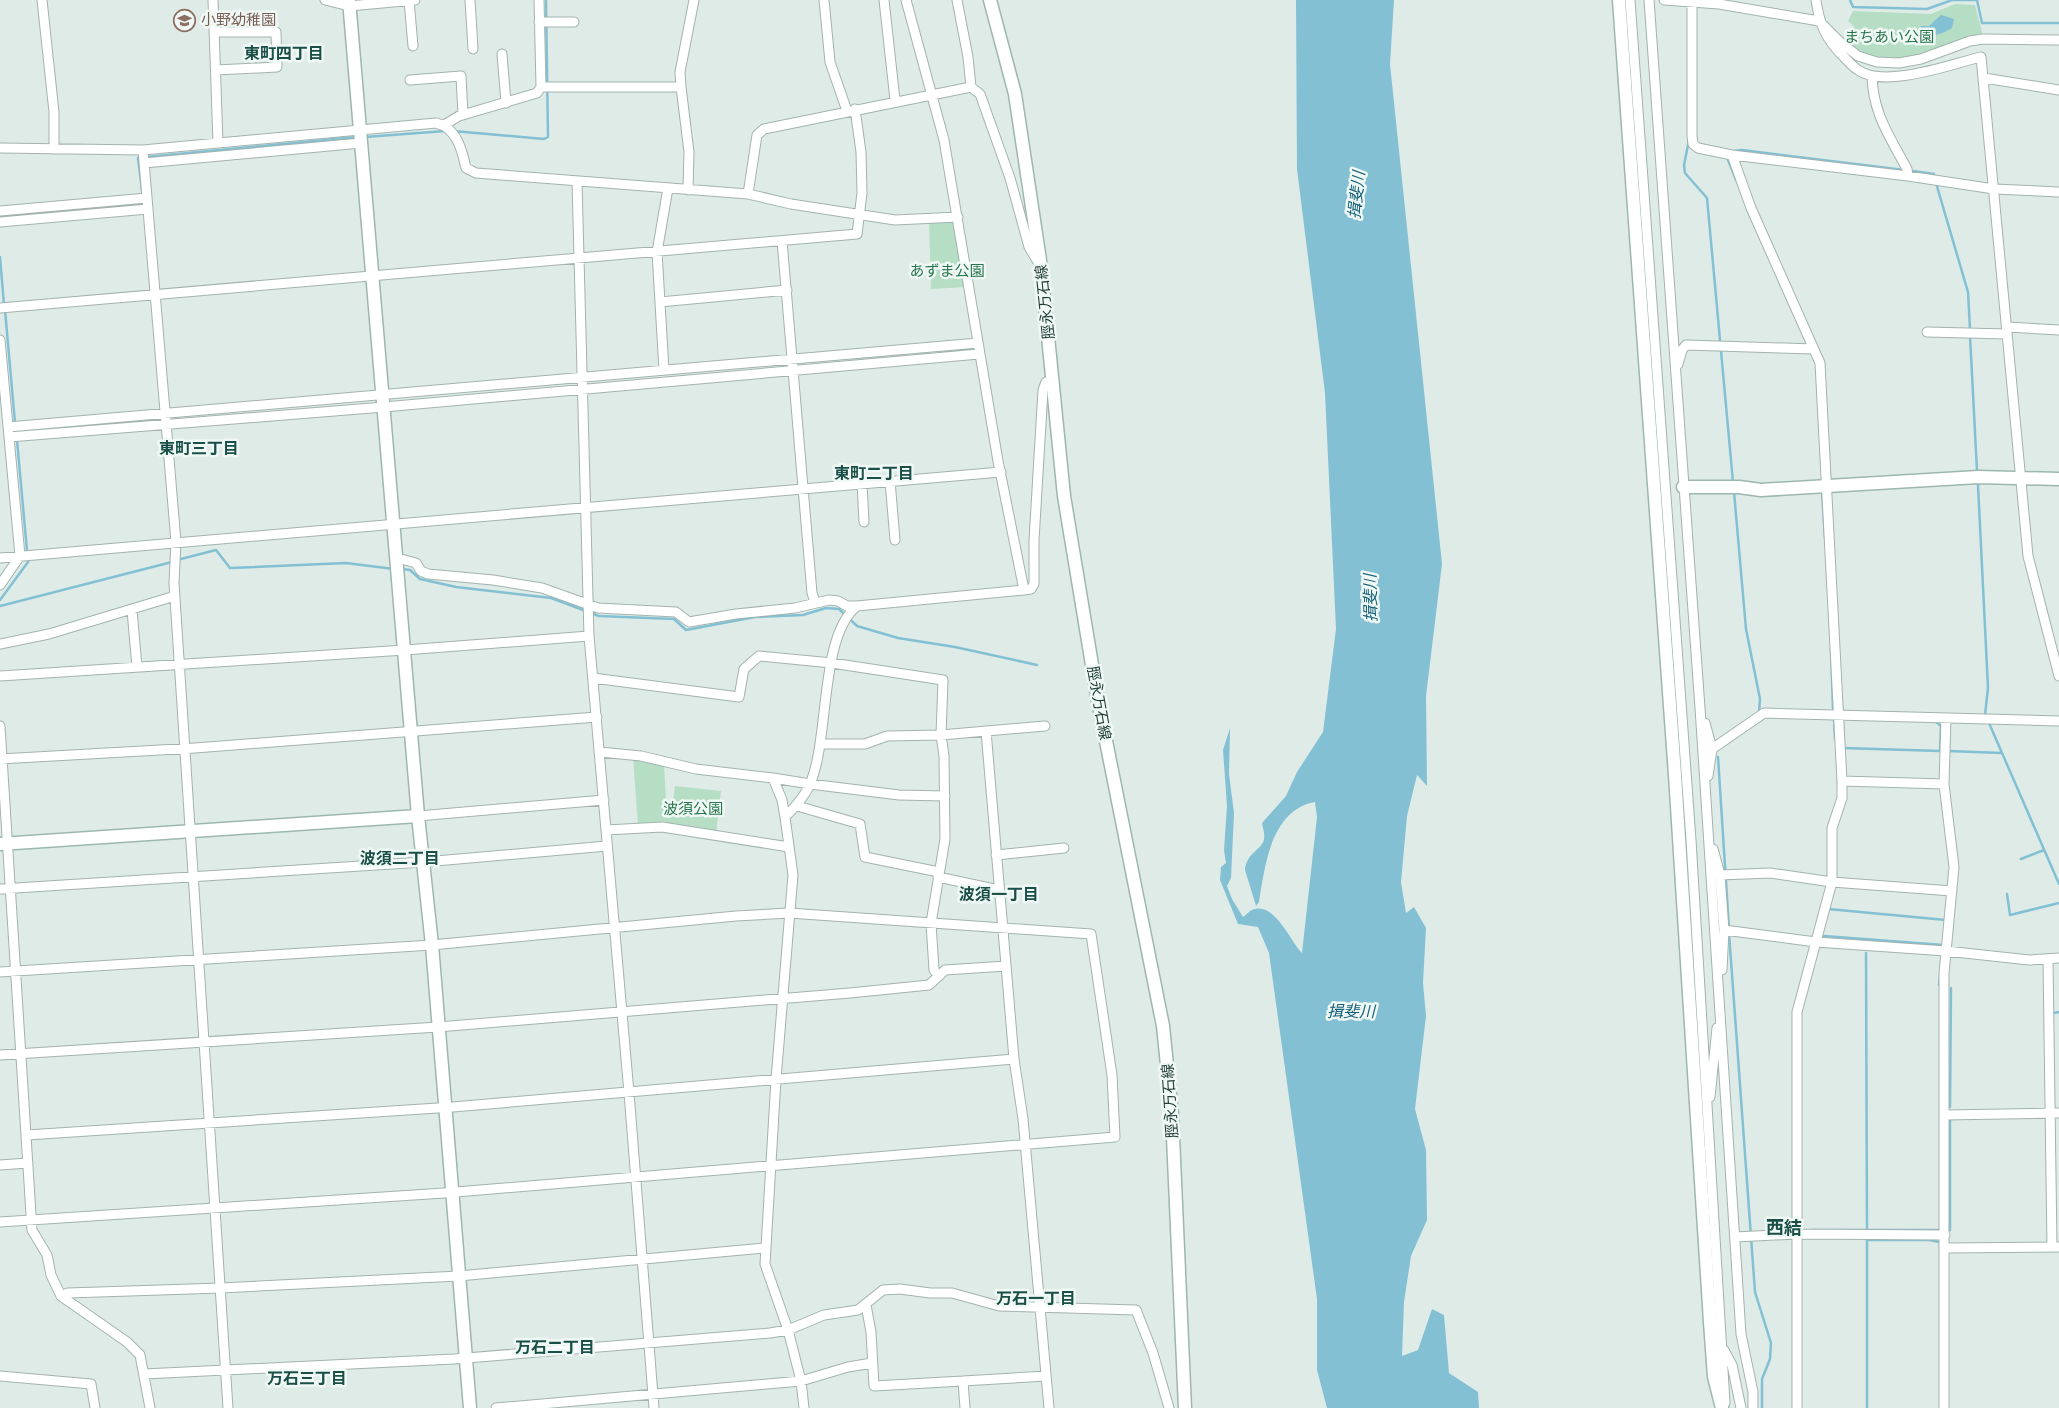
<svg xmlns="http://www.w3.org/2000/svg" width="2059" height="1408" viewBox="0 0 2059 1408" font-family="Roboto,'Noto Sans JP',sans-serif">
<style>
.green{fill:#b6dec4}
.water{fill:#83c0d4}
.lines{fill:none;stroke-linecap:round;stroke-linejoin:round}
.stream{stroke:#83c0d4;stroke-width:2.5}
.street-casing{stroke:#a2b3af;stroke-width:11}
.secondary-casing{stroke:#9db7b0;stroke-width:15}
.street{stroke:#fff;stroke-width:9}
.secondary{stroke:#fff;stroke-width:12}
.labels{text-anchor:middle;stroke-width:5;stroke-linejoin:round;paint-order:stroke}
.education-label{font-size:15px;fill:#785e54;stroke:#eff8f4;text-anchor:start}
.park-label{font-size:15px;fill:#27754c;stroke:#eff8f4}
.street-label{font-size:15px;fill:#1f3c37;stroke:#eff8f4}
.neighbourhood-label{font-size:16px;font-weight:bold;fill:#1a4f47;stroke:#eff8f4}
.water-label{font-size:16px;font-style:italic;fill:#16617a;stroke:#eff8f4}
.quarter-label{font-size:18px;font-weight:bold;fill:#1a4f47;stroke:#eff8f4}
</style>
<rect width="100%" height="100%" fill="#dfebe7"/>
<path class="green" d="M1955,4L1975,5L1983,36L1899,62L1864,56L1844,43L1854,26L1848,21L1853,11L1931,14Z
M956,220L966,287L931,289L929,221Z
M633,758L664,764L666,801L673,802L675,786L721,791L716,833L638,825Z"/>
<path class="water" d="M1296,0H1394L1390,64L1442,564L1426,696L1427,786L1417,775L1407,816L1401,882L1406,913L1414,907L1426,928L1423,983L1426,1016L1415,1109L1426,1150L1427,1220L1411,1256L1404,1302L1402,1356L1418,1350L1432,1309L1444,1315L1449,1373L1478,1392L1479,1408H1327L1317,1370V1299L1269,953L1258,927L1238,924L1220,880L1221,867L1226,863L1224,850L1227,806L1223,750L1230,728L1229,774L1234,813L1231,878L1227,886L1232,899L1243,917C1246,915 1249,911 1252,910C1274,900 1290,941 1302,953L1317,817L1315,802C1271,810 1265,865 1259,902L1256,906L1245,870C1246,853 1263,849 1264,839C1265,834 1263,828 1262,823L1286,796L1297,772L1323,732L1336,629L1325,393L1297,169Z
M1941,15L1954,19L1952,28C1941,35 1928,39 1918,30L1921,26H1929Z"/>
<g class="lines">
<path class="stream" d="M1850,0L1853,7L1927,9L1952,0H1977L1982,23H2059
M453,131L544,139L548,137L546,0
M365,137L445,131
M1689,140L1684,165L1685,173L1707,198L1733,482
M1734,151L1742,150L1904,170
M146,157L357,137
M141,158H138L142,190
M1728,160L1737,182
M1913,171L1934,174
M1936,183L1968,292L1970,329
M0,216L141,205
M0,257L4,305
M5,310L16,434
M1970,336L1977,471
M1978,485L1988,688L1985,715
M1822,491L1825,538
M1734,492L1746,629L1760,699L1759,712
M177,560L216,550L230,568L346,563L394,569
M402,569L410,570L420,579L456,587L551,598L586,611
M0,600L28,562L17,440
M0,606L172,562
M591,613L599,616L674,619L686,630L755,617L803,615L826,608L839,609L857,626L898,638L955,647L1037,665
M1831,648L1833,709
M1834,718L1835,739
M1989,723L2059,884
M1843,748L1940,751L1941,726L1935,721
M1948,751L2002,753
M1718,757L1729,928
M2021,859L2044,850
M2007,894L2010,915L2059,903
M1828,909L1946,920
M1729,933L1755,1292L1771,1343L1770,1359L1762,1379V1408
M1824,936L1943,945
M1866,953L1867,1230
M1939,985L1940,977
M2054,1013L2059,1012
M1950,1107L1951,988
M1950,1120V1230
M1812,1230H1938
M1867,1408V1240H1929L1939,1242"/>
<defs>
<path id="street" d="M42,0L54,112V149
M213,0L218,143
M325,0L349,6L415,0
M409,0L413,46
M470,0L473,49
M824,0L830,62L847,111
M884,0L895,100
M906,0L944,140L998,461L1024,590
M957,0L968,57L971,87L980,94L1010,178L1029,247L1038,262
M1630,0L1691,840L1725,1403
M1649,0L1700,708L1741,1334L1753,1392V1408
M1664,0L1719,4L1819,21L1840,42L1858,56L1877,62L1899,63L1921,59L1970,41L1983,39L2059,40
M1692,0V136L1693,144L1698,148L1732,155L1908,176L1994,189L2059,192
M1816,0C1819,23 1826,40 1844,57C1848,61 1853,67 1858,70C1885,89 1951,64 1981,57L2028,556L2059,676
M539,22H574
M214,32H276L277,67L216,70
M502,54L506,103
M1872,76C1873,114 1890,137 1907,169L1908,176
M1984,78L2059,90
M410,80L461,76L463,115
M541,87H681L689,152L688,190
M681,87L680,72L694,0
M444,125L459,116L537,93L541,87L539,0
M0,148L143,150L436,123C457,128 462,150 466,168L476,173L748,194L757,135L764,129L971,87
M143,150L176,542L174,583L228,1408
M1732,155L1751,208L1820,363L1842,781V798L1832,828V882L1797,1012V1408
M144,163L361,143
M577,182L589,636L629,1093L654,1408
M748,194L791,204L895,220L958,217
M0,211L147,198
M0,222L148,209
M782,241L812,593L815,602
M660,302L787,290
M0,308L857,234L862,193L861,152L855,109
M2007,327L2059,330
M1927,332L2007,334
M0,340L20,556L0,585
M1675,364H1678L1682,350L1686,345L1814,349
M664,370L657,252L668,188
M8,427L978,343
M9,437L384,407L979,354
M890,481L895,540
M862,483L864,522
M0,558L1001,472
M397,558L416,563L421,571L428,574L493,580L542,588L598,608L676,612L689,622L736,614L795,608L829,600L838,601L847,606H857
M132,610L137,667
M0,644L49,634L175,596
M0,676L405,650L589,636
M593,678L739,697L744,669L759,656L832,663L943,680L941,735L944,756L945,839L931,923L934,970L939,976
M1705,723L1712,749L1708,776
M0,726L32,1230L47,1255L51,1275L61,1296L127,1342L140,1355L150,1408
M986,731L1014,1059L1023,1119L1049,1408
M820,744H865L887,736L941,735L1045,726
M1712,749L1764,713L2059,721
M600,752L641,756L696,769L773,778L810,784L899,795L945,796
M0,759L195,748L597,717
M773,778L782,800L785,817
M1842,781L1944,784
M797,806L860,824L865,857L939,872
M418,816L604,800
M606,830L662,827L789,847
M1713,849L1720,875L1770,873L1832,882L1952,891
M996,855L1064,848
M1720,875L1724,930L1722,970
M938,877L999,890
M0,889L424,862L607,846
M1724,930L1816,942L1946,951L2029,960L2059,958
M2048,960L2052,1247
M0,972L432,945L736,916L789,913L1091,934L1112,1075L1115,1137L444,1193L0,1222
M0,1055L438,1027L850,993L929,985L945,970L1006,966
M1710,1097L1717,1028
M1945,1115L2059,1113
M27,1135L453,1107L1014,1059
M0,1165L28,1163
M1735,1237L1796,1234L1945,1235
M1945,1248L2059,1247
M61,1296L68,1293L221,1288L459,1276L765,1248
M866,1305L871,1332L874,1386L963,1381
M1724,1350L1732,1365L1741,1408
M144,1374L454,1359L770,1333L788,1330L824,1315L858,1310L883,1290L900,1289L930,1293H952L999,1306L1136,1310L1153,1353L1169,1408
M0,1376L91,1384L95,1408
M496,1408L801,1381L848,1367L872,1363
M804,1408L801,1381L788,1330L765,1264L776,1079L793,875L785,817C795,807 805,796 810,784C830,738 819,636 857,606L1024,590L1031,589L1034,584V540L1043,390L1046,382L1053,380
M965,1408L963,1381L1046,1376
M1944,1408V973L1954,867L1944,784L1946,718"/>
<path id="secondary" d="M349,0L418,816
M990,0L1015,94L1041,267L1064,496L1098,701L1163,1026L1172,1114L1185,1408
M1619,0L1675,775L1710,1322L1714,1377L1722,1408
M1683,487H1739L1761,490L1978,477L2059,479
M0,844L418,816L432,945L470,1408"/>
</defs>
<use href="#street" class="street-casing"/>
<use href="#secondary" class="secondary-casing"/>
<use href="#street" class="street"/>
<use href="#secondary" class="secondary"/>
</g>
<defs>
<symbol id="school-ring" viewBox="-11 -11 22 22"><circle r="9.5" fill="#eff8f4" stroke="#8d6e63" stroke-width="1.5"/><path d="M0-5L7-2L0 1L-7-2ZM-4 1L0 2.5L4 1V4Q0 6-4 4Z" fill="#8d6e63"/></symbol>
</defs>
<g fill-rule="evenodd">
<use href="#school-ring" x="172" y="8" width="25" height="25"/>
</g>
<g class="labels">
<g class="education-label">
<text x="201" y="25">小野幼稚園</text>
</g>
<g class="park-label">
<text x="1889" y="42">まちあい公園</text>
<text x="947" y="276">あずま公園</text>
<text x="693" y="814">波須公園</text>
</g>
<g class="street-label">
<text transform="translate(1045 302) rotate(-96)" y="5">脛永万石線</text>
<text transform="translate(1099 703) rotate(80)" y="5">脛永万石線</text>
<text transform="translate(1170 1101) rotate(-94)" y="5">脛永万石線</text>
</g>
<g class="neighbourhood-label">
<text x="284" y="59">東町四丁目</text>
<text x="199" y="454">東町三丁目</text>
<text x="874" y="479">東町二丁目</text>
<text x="400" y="864">波須二丁目</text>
<text x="999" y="900">波須一丁目</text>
<text x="1036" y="1304">万石一丁目</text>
<text x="555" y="1353">万石二丁目</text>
<text x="307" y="1384">万石三丁目</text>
</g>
<g class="water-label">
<text transform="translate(1356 195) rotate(-84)" y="6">揖斐川</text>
<text transform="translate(1370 598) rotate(-91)" y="6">揖斐川</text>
<text x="1351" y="1017">揖斐川</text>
</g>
<g class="quarter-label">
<text x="1784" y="1234">西結</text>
</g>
</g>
</svg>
